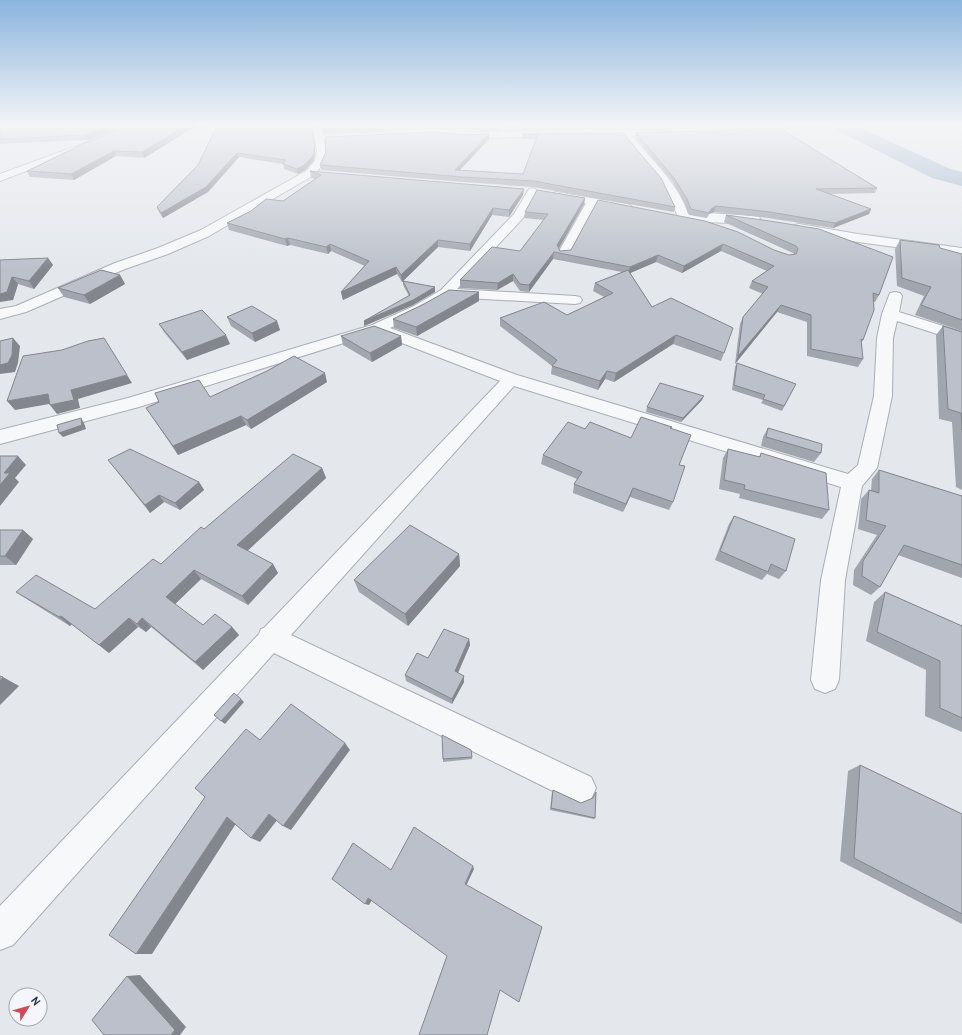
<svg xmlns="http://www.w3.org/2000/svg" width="962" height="1035" viewBox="0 0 962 1035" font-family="'PT Sans',sans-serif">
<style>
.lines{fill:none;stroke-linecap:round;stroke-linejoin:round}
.river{fill:#9fb4cc;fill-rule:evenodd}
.street-casing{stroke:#a9aeb7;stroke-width:2}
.street{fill:#f7f8fa;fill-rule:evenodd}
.wall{fill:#a1a5ae}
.shaded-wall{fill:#83868d}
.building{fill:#bbc0ca;stroke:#83868d}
</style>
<rect width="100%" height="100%" fill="#e4e7ec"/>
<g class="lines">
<path class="river" d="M833,126H857L948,168L962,172V186L932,178L836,130Z"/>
<defs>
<path id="street" d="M131,126H144L0,181V174Z
M313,126H321L323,135L433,129L469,132L552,131L556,134L552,137L469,138L433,135L324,140C328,158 325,162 314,175L209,236L168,254L125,269L26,312L0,319V309L16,306L115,263L158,248L201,230L306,171L315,161L317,151Z
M625,130L669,131L670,133L669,135L666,136H632C651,159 680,186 688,214L706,213L755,216L759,217L761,220L759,223L755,224L679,221L673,203L663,187L623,136L595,137L591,134L595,131Z
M533,188L538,191L523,218L457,289L575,296L580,297L582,300L580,303L575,304L449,297L424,312L390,328L517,375L848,474L858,465L874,396L877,338L882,314L890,293L895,292L900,293L902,296L899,312L962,332V342L897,321L893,338L892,396L877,468L862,486L845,580L839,680L835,689L825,693L815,689L811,680L821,580L841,487L514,386L291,635L591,777L596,788L591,799L580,804L569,799L274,653L13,945L0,950V906L259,634L261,629L264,628L500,381L376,333L139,407L0,444V430L128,398L372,325L414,306L441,290L514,214L529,189Z
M556,192L626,204L630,205L632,207L630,209L626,210L596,205L570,253L569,256H559L558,253L586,203L552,197L550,195Z
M799,224L858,234L962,248V256L858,242L795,231L793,228L795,225Z"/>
</defs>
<use href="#street" class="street-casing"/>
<use href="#street" class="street"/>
</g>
<path class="wall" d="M0,126H126L88,140L0,144Z
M129,126H196L144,158L116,156L74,180L30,177L27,171Z
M217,126L315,151L314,160L305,170L298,174L284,169L283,164L239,157L208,192L163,218L159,212L157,207L198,165Z
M322,126H501L497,130H469L433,128L324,133Z
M522,126H776L877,188L875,193L829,194L871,209L869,214L833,228L768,218L714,212L709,214L707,218L689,215L685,204L673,182L635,137L636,133L765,129L768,127L767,126L522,130Z
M623,133L675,207L674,212L533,187L463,182L321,170L320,165L469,135L489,134V139L460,170L523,174L537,139H522V134Z
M310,171L523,195L509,217L492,215L470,251L438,247L403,281L435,287V292L413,305L364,326L409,296L403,285V282H402L397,274L343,300L341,292L365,266L331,251L328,254L290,245L287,246L229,230L227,223L283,201L315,179L311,178Z
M585,198L584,204L559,248L560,251L571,250L598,200L789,255L794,254L793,253L724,222L726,215L770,221L879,295L875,302H873L863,340L861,343L863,359L858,367L807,356V322L777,312L735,364L740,324L743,317L763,294L749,288L752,281L767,271L721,251L682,273L656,262L630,273L652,307L724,353L721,361L673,344L614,382L605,379L598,390L551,374L552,366L500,326V318L567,315L604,297L593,291L595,283L622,272L553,259L529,292L520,291L513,281L497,290L460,288V280L520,251L544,220L524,218L525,212Z
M900,240L940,248L962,254V331L915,315L924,296L897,286L895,249Z
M48,258L53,265L34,289L18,284L13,300L0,260Z
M120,275L125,284L90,304L64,297L58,288Z
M479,292V301L417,336L394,328L393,319L424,304Z
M227,317L277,321L280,330L255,342L231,326Z
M159,324L230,344L187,360L164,332Z
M943,326L962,332V490L956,487L952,422L939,419L936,335Z
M341,336H401L402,345L372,362L343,345Z
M737,363L796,384L782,411L761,403L763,400L732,390L735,367Z
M327,382L251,429L246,425L178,455L146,408L210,397Z
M702,400L681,422L646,412L647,407Z
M672,427L671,429L679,465L673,502L669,510L630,497L623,512L573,493L574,484L577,479L541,464L543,455L585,429L631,438Z
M768,428L821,453L814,462L761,446L763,437Z
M728,449L759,457L761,453L829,510L822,519L739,498L740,494L719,489L723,458Z
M108,460L199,482L204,490L180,510L164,502L150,513Z
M322,468L326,478L247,551L273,564L278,573L248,605L201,579L175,604L203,625L232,627L239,635L203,670L151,627L146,632L138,627L109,653L72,624L70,626L28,600L16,592L95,609L161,564L204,529Z
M879,470L962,496V578L898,555L880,587L871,595L853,585L854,570L877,535L858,529L861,499L869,490H871L872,479Z
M734,516L786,571L779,579L767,574L762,580L715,560L729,524Z
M0,530H23L33,539L16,565H0Z
M459,554L460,566L408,626L359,592L354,580Z
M885,592L962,626V732L925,716L926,670L866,641L874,602Z
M469,639L470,645L458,673L464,682L452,704L406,681L405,675L428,658Z
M471,750L472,759L443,762V759Z
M860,765L962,814V924L840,861L848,771Z
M553,790L581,803L593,799L596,792L595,818L594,819L550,810L552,792Z"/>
<path class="shaded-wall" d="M109,126H126L88,140L85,135Z
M185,126H196L144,158L142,152Z
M312,126L315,151L314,160L305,170L298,174L297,169Z
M497,126H501L497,130Z
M489,134V139L455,175V170Z
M114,151L116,156L74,180L71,174Z
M237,153L239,157L208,192L163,218L161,213Z
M524,189L523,195L509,217V210Z
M585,198L584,204L557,252V245Z
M716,206L714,212L709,214L707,218L711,209Z
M493,208L492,215L470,251V244Z
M871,209L869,214L833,228L835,223Z
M288,238L290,245L287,246L285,239Z
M438,240V247L402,282L401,275Z
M330,244L331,251L328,254L326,247Z
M723,244L721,251L682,273L684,266Z
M554,252L553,259L529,292V285Z
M658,255L656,262L628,274L630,267Z
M48,258L53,265L34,289L29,281Z
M396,267L397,274L343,300L341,292Z
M513,274V281L497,290L498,283Z
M120,275L125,284L90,304L84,295Z
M12,277L18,284L13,300L0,302V294Z
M435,287V292L413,305L364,326V321Z
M479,292V301L417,336L416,327Z
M781,305L777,312L735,364L738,356Z
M277,321L280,330L255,342L252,333Z
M226,335L230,344L187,360L182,352Z
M676,335L673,344L614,382L616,373Z
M401,336L402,345L372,362L370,353Z
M13,338L20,346L18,363L15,372L0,374V365Z
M607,371L605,379L598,390L600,381Z
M325,373L327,382L251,429L247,420Z
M127,375L132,383L78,399L80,408L57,414L50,405L71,390Z
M48,394L55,403L15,410L7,401Z
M704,396L702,400L681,422L683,418Z
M241,416L246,425L178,455L173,446Z
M81,418L84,423L86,429L63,437L59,433Z
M18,456L26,465L15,478L19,482L0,506V485L4,473Z
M322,468L326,478L243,555L237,545Z
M199,482L204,490L180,510L175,503Z
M633,488L630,497L623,512L626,504Z
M159,495L164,502L150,513L145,505Z
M23,530L33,539L16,565L5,556Z
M459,554L460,566L408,626L405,614Z
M273,564L278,573L248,605L242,596Z
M194,570L201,579L174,605L166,597Z
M61,616L72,624L70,626L59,617Z
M129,618L138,627L109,653L99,645Z
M142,618L151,627L146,632L137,624Z
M232,627L239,635L203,670L195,662Z
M469,639L470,645L456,677L455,671Z
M464,676V682L452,704V699Z
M3,677L19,686L0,705V681Z
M241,699L244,702L225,724L221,721Z
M345,743L350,750L291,830L283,826Z
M269,814L278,819L260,842L251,838Z
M227,817L237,822L152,954H136Z
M473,866L474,869L466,886L465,884Z
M368,898L372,900L369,905L365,904Z
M140,975L186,1027L180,1035H171L127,976Z"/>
<path class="building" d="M0,126H109L85,135L0,139Z
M129,126H185L142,152L114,151L71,174L27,171L85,143Z
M217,126H311L315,146L313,156L304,165L297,169L283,164L286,160L237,153L206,187L161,213L157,207L198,165Z
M323,126H375L323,129Z
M768,126H776L877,188L816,189L871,209L835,223L770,212L716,206L711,209L709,213L691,209L687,199L674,178L636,133L765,129Z
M433,132L469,135L489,134L455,170L523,174L538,134H522L623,133L661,178L675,207L534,181L463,177L320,165L326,152L325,137Z
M310,171L524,189L509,210L493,208L470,244L438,240L401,275L396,267L341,292L369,261L330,244L326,247L288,238L285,239L227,223L251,211L266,199L283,201L321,175Z
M537,190L585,198L557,245L560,251L571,250L598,200L705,221L738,232L774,250L789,255L796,254L798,249L796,246L726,215L770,221L819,229L893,257L879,295L873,293L874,310L863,340L861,339L863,359L811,349V315L781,305L738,356L743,317L768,287L752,281L774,266L723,244L684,266L658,255L630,267L554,252L529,285L520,284L513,274L498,283L460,280L492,247L520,251L548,214L525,212Z
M900,240L939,245L940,248L962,254V320L921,305L931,287L902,278Z
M48,258L29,281L12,277L7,292L0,294V260Z
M101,270L120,275L84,295L58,288Z
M628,270L652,307L671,298L733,328L724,353L676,335L616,373L607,371L600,381L552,366L557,360L500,318L544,302L567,315L613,293L595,283Z
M403,281L435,287L413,300L364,321L410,295Z
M449,290L479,292L416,327L393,319L424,304Z
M252,306L277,321L252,333L227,317Z
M202,310L226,335L182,352L159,324Z
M374,326L401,336L370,353L341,336Z
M943,326L962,332V430L961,413L948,409Z
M13,338L12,355L8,363L0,365V341Z
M104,338L127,375L71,390L74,400L50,405L48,394L7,401L23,356L62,350L88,341Z
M294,356L325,373L247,420L241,416L173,446L146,408L159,402L155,393L199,380L210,397L267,371Z
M737,363L796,384L784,406L763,399L765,395L734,385Z
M660,383L704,396L683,418L647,407Z
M641,417L672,427L670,428L691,435L679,465L685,466L673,502L633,488L626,504L574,484L582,472L543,455L568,422L585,429L590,422L631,438Z
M81,418L82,425L59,433L57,425Z
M768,428L822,444L821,453L766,437Z
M130,449L199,482L175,503L159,495L145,505L108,460Z
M728,449L760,457L761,453L826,473L829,510L744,489L745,485L724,480Z
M293,454L322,468L237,545L273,564L242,596L194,570L166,597L203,625L215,614L232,627L195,662L142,618L137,624L129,618L99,645L61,616L59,617L16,592L36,575L95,609L153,559L161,564L201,527L204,529Z
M0,456H18L4,473H10L0,485Z
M879,470L962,496V565L904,545L880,587L862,576L863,561L886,526L866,520L869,490L879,493Z
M734,516L795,539L786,571L771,564L768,572L720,551Z
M410,525L459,554L405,614L354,580Z
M0,530H23L5,556H0Z
M885,592L962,626V718L940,708V661L877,632Z
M444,629L469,639L455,671L464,676L452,699L405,675L417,653L428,658Z
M0,676L3,677L0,681Z
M234,693L241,699L221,721L214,715Z
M291,704L345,743L283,826L269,814L251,838L227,817L136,954L109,935L205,797L195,788L246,729L260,740Z
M442,735L471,750L472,757L443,759Z
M860,765L962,814V914L854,858Z
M553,790L581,803L593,798L596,792L595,818L551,808Z
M414,827L473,866L465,884L542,927L519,1002L500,990L487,1035H419L447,956L368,898L365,904L332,879L353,843L391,870Z
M127,976L175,1030L171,1035H104L92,1020Z"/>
<linearGradient id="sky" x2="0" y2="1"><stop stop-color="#8bb4dd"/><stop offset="0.46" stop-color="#f3f4f6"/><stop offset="1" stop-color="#f3f4f6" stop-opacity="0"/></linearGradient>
<rect width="962" height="271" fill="url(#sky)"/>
<g transform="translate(28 1007) rotate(53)"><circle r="19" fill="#f4f6f9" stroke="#a4a8b1"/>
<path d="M0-3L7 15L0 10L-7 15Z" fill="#d1495b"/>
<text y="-6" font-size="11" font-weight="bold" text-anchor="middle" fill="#2b3445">N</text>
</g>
</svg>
